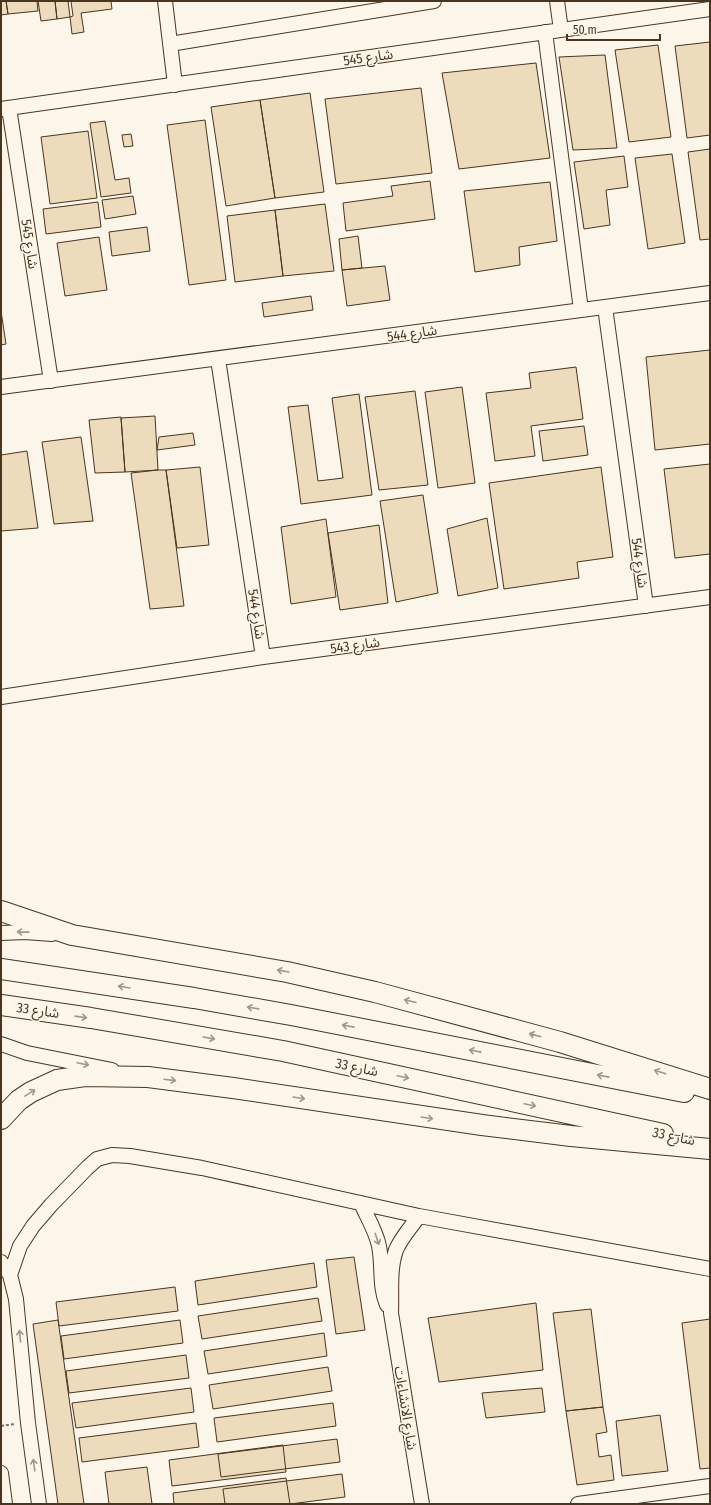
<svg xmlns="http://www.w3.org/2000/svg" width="711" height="1505" viewBox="0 0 711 1505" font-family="'Fira Sans Condensed','Noto Sans Arabic',sans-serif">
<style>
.building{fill:#ecdcbc;stroke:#4a3520}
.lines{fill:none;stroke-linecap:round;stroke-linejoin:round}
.minor-casing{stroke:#4a3520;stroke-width:16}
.highway-casing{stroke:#4a3520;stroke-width:22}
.path{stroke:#7f6f5c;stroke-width:2;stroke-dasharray:3 2;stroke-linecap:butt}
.minor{stroke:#fbf6e9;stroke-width:14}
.highway{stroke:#fbf6e9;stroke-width:20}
.oneway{stroke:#a29684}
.labels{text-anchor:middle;stroke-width:3;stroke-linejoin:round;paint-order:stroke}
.street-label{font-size:14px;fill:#4a3520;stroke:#fbf6e9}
</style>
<rect width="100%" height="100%" fill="#fbf6e9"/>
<path class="building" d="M1,1H6L8,14L1,15Z
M6,1H37L38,11L8,14Z
M38,1H55L57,19L41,21Z
M55,1H68L70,17L57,19Z
M71,1H111L112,9L81,13L84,32L72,34L70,17L73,16Z
M710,42V135L687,138L675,46Z
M658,45L671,137L629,142L615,50Z
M605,55L617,148L573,150L559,57Z
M536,63L550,158L459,169L442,73Z
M421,88L432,173L336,184L325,99Z
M310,93L324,192L275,198L260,100Z
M260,100L275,198L226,206L211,107Z
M205,120L226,280L189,285L167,125Z
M105,121L115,180L129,178L131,193L101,197L90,123Z
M88,131L97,198L50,204L41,137Z
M131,134L133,146L124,147L122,135Z
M710,149V239L700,240L688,152Z
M672,154L685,243L648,249L635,158Z
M624,156L628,187L606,190L610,225L584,229L574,162Z
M430,181L435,219L346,231L343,203L393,196L391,186Z
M550,182L557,241L519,247L520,265L475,272L464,191Z
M133,196L136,214L105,219L102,200Z
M98,202L101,227L46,234L43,209Z
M325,204L334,271L283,276L275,210Z
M275,210L283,276L235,282L227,216Z
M147,227L150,251L112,256L109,232Z
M358,236L362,268L342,270L339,239Z
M99,237L107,290L65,296L57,243Z
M385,266L390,300L347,306L342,270Z
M311,296L313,310L264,317L262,303Z
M1,311L6,344L1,345Z
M710,350V444L655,450L646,357Z
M576,367L583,419L531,426L535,456L495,461L486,393L531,388L529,373Z
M462,387L475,483L438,488L425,392Z
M415,391L428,485L379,490L365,397Z
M359,394L372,495L301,504L288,407L308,405L318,481L343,478L332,398Z
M155,416L158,470L125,472L121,418Z
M121,417L125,472L95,473L89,420Z
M584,426L588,455L543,461L539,431Z
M193,433L195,445L157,450L159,437Z
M81,437L93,521L54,524L42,442Z
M27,451L38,528L1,531V455Z
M710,464V554L675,558L664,469Z
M200,467L209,545L177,548L166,470Z
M601,467L613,557L577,562L579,578L504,589L489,483Z
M158,470H166L184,606L150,609L131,473Z
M423,495L438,593L396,602L380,501Z
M487,518L498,588L458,596L447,529Z
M326,519L336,597L291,604L281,527Z
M379,525L388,603L340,610L328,533Z
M354,1257L365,1330L336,1334L326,1260Z
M314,1263L317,1287L198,1305L195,1281Z
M175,1287L178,1311L59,1326L56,1302Z
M318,1298L322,1321L202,1339L198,1316Z
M536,1303L543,1370L439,1382L428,1318Z
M591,1309L603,1407L566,1411L553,1313Z
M710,1319V1468L700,1469L682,1323Z
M58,1320L84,1504H58L33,1324Z
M180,1320L183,1343L64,1359L61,1336Z
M324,1333L327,1356L208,1374L204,1351Z
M186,1355L189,1378L69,1393L66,1371Z
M328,1367L332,1391L213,1409L209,1385Z
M191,1388L194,1412L76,1428L72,1403Z
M542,1388L545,1412L486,1418L482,1393Z
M333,1403L336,1426L217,1442L214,1418Z
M603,1407L607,1432L596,1434L599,1457L611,1455L614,1480L577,1485L566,1411Z
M660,1415L668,1471L622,1476L616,1421Z
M196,1423L199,1447L82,1462L79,1438Z
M337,1439L340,1462L221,1477L218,1454Z
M283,1445L286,1472L172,1486L169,1460Z
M147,1467L152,1504H109L105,1472Z
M342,1474L345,1497L290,1504H225L223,1489Z
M286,1478L290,1504H174L173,1493Z"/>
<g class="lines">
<defs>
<path id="minor" d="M165,1L175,85
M557,1L561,30
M545,32L581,310
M170,44L434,1
M9,108L51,381
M1,109L710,9
M605,307L646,606
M218,359L263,657
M1,387L710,293
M1,697L263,657L710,597
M1,933L25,932L52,934
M1,1044L27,1053L112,1070
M361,1203C367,1217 376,1231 379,1246C383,1266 379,1287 387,1305
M419,1216C411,1227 401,1238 396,1250C389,1270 392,1292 391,1313L422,1504
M1,1262L10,1275L16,1299L28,1423L39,1504
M10,1275L20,1246L33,1226L51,1205L87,1168L97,1159L112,1155L130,1156L202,1168L419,1216L710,1269
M1,1473L5,1504
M578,1504L710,1486"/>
<path id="highway" d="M1,911L72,935L287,972L375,992L560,1042L710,1089
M1,969L194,998L291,1015L684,1092
M1,1005L91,1018L283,1051L663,1134
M1,1119L19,1100L31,1092L57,1080L85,1076L148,1077L233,1088L482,1125L571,1136L710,1149"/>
</defs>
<use href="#minor" class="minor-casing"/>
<use href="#highway" class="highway-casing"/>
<path class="path" d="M1,1426L15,1424"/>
<use href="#minor" class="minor"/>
<use href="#highway" class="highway"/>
</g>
<defs><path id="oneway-shaft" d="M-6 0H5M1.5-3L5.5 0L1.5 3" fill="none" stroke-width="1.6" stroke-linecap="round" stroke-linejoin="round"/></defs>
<g class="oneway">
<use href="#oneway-shaft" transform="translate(23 932) rotate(-179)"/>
<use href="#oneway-shaft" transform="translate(283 971) rotate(-170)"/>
<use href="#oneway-shaft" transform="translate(124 987) rotate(-171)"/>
<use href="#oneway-shaft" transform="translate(410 1001) rotate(-166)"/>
<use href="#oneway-shaft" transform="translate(253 1008) rotate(-170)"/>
<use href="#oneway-shaft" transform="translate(81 1017) rotate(8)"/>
<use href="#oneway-shaft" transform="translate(348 1026) rotate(-169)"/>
<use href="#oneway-shaft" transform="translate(535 1035) rotate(-164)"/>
<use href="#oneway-shaft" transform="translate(209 1038) rotate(10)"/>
<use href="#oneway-shaft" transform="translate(475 1051) rotate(-169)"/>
<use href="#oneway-shaft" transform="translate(83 1064) rotate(12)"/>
<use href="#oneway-shaft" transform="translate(660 1072) rotate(-162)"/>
<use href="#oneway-shaft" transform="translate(603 1076) rotate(-169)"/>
<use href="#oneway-shaft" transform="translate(403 1077) rotate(12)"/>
<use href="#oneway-shaft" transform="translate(170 1080) rotate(7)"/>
<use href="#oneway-shaft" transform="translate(30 1093) rotate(-32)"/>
<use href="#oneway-shaft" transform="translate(299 1098) rotate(9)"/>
<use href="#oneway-shaft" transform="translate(530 1105) rotate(12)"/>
<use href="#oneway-shaft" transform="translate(427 1118) rotate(9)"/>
<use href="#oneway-shaft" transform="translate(377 1239) rotate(72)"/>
<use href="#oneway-shaft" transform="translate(20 1336) rotate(-95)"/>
<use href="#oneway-shaft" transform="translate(34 1465) rotate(-98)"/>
</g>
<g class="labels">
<g class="street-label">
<text transform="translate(368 57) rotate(-8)" y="5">شارع 545</text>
<text transform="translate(30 244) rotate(81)" y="5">شارع 545</text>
<text transform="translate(412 333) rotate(-8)" y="5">شارع 544</text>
<text transform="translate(640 563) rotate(82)" y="5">شارع 544</text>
<text transform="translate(257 614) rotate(81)" y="5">شارع 544</text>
<text transform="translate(355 645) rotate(-8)" y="5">شارع 543</text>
<text transform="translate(38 1010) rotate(8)" y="5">شارع 33</text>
<text transform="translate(357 1067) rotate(12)" y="5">شارع 33</text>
<text transform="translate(674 1136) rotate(12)" y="5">شارع 33</text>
<text transform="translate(406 1408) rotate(81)" y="5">شارع الانشاءات</text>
</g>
</g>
<rect width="711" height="1505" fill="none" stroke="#4a3520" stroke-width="4"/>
<path d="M567 34v6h93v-6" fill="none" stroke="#4a3520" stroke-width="2"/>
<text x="573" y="34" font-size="12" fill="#4a3520" stroke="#fbf6e9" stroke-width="3" paint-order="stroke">50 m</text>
</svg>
